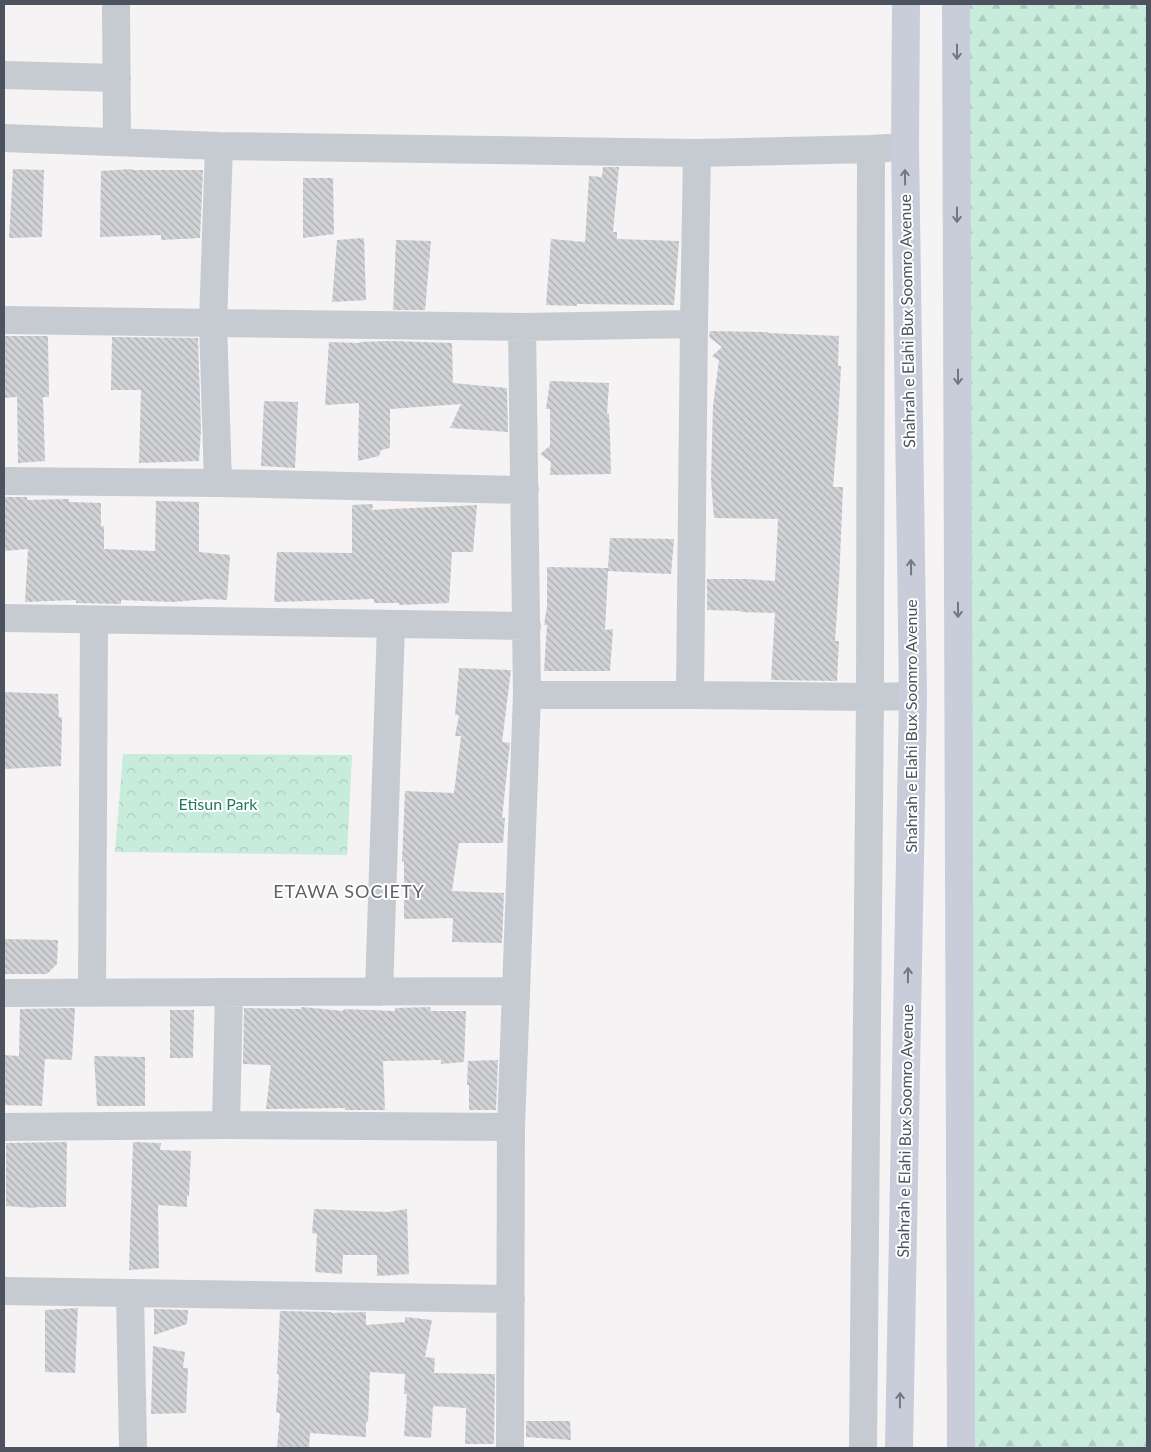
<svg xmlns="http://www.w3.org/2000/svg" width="1151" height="1452" viewBox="0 0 1151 1452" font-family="Lato,sans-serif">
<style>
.forest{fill:url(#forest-firs)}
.park{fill:url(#park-crowns)}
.building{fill:url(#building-back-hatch)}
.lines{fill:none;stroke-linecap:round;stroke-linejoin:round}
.street{stroke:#c6cbd2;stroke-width:28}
.secondary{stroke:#c8cdd9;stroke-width:28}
.oneway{stroke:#717883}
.labels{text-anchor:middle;stroke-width:4;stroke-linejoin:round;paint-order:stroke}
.street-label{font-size:16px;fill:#4c535e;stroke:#fff}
.park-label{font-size:16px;fill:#23795d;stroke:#fff}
.neighbourhood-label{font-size:18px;letter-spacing:1px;fill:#606267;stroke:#fff}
</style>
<defs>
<pattern id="forest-firs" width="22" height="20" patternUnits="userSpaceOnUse" patternTransform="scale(1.25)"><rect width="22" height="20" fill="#c8ecdc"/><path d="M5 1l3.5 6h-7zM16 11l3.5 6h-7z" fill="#adccbf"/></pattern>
<pattern id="park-crowns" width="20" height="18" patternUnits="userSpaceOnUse" patternTransform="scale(1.25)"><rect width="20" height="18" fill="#c8ecdc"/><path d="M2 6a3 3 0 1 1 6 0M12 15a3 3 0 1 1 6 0" fill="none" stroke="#adccbf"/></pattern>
<pattern id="building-back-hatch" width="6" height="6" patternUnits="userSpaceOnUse" patternTransform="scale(1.25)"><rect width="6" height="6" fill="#d0d2d6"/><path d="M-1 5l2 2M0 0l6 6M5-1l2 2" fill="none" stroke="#abadb1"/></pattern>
</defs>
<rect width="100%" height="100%" fill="#f5f3f3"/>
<path class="forest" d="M966,4H1147V1448H963Z"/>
<path class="park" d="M123,754L352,755L347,855L115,852Z"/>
<path class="building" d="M603,167H619L613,232H617V239L679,241L674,305L577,304V306L546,305L551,239L585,242L589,176L602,177Z
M13,169L44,170L42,237L9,238Z
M132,169V170H203L200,238L161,240V235L100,237L101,171Z
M303,178H333L334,234L303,238Z
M364,238L366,300L332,302L337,240Z
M396,240L431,241L425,310H393Z
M710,331L768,332L767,333L839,336L838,366H841L838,423L833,487H843L839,583L835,641H839L837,681L771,680L775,613L741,612V611L707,610V579H746L775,581L778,519L714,518L711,480L713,406L719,360L712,356L722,347L709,337Z
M4,336H48L49,397H43L45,461L18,463L17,397L4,398Z
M112,337L198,338L201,430L199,461L139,463L141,390H111Z
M391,341L452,343L453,383L507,388L508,432L450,428L461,404L390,409V448L381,450L379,456L358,461L359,403L325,405L329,342L360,343V342Z
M550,381L609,383L607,414H609L610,435L611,474L550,475L551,462L540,454L550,446V409H546Z
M264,401L298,402L295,468L261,466Z
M4,497H27V500L69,499V502L101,503V526H104V549L155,551L156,501L199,502V552L230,555L227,600L207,599L173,602L121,600V604L76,603V600L25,602L28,549L4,551Z
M373,504L372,510L477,505L473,552H452L449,603L399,605V603H374V599L274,602L277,552L352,553V505Z
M610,538L674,539L671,574L608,571L605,630L613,629L610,671H544L547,625H544L547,606V567L608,568Z
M459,668L511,670L502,742L510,743L502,818H505L503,843H459L452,891L504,893L502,943L452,942L453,918L404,919V861L402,862L405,791L454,793L461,736H455L459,715H455Z
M4,692L58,694L59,717H62L61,766L4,769Z
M4,939L58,940L57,964L47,974H4Z
M302,1007L343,1011L344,1009L395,1011V1008L430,1007L431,1011H466L464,1062L441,1064V1060L383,1061L385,1110H345V1108L266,1109L271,1065L243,1064L244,1008L301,1009Z
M75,1008L72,1060L45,1059L42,1106L4,1105V1055L19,1056L20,1009Z
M170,1010H194L193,1058H170Z
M94,1056L145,1057V1106H97Z
M498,1060L496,1110H469V1085H467L468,1061Z
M67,1142L66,1207H36V1208L6,1206V1143Z
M133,1142L161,1143L160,1150L191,1151L189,1196H187V1207L158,1205L159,1268L129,1270Z
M314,1209L388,1212L407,1209L409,1274L377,1276V1255H343L342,1274L315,1272L317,1234L312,1233Z
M78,1308L75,1373L45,1372V1310Z
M154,1309L188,1310L187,1324L154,1335Z
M280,1311L331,1312V1313L366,1312V1325L405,1322V1317L432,1320L425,1357L435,1358L434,1373L495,1374L494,1444H465L466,1408L433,1406L431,1438L404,1436L407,1394H404L405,1374L370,1372L368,1422H366V1437L310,1433L309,1448H277L280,1414L276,1412L279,1374H277Z
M153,1346L185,1352L183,1368H188L186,1413L151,1414Z
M526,1421H570L571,1440L526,1437Z"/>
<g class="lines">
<path class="street" d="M116,4L117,142
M4,75L117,78
M4,138L219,146L697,153L871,149L888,148
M4,320L522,327L694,324
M4,481L218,483L525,490
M218,483L213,323L219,146
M4,618L527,626
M527,695H690L870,697L913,696
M690,695L694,324L697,153
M379,992L391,624
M4,993L516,991
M92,993L94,620
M226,1125L229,992
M4,1127L226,1125L511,1127
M4,1291L511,1299
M130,1294L133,1448
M510,1448L511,1127L527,695L522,327
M863,1448L870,697L871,149"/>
<path class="secondary" d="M956,4L961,1448
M899,1448L913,696L905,146L906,4"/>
</g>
<defs><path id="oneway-shaft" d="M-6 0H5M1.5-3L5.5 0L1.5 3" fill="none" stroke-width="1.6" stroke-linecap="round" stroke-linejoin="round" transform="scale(1.25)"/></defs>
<g class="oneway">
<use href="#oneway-shaft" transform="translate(957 52) rotate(90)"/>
<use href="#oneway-shaft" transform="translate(905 177) rotate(-91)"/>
<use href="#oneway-shaft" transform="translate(957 215) rotate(90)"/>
<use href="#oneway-shaft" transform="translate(958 377) rotate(90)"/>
<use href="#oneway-shaft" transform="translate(911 567) rotate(-91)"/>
<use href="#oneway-shaft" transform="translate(958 610) rotate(90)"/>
<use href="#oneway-shaft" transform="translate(908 975) rotate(-89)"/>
<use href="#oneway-shaft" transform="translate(900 1400) rotate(-89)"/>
</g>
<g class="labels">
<g class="street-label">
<text transform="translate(907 321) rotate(-91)" y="6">Shahrah e Elahi Bux Soomro Avenue</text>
<text transform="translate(911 726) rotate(-90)" y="6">Shahrah e Elahi Bux Soomro Avenue</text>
<text transform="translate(905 1131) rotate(-89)" y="6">Shahrah e Elahi Bux Soomro Avenue</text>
</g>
<g class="park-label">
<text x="218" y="810">Etisun Park</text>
</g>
<g class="neighbourhood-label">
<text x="349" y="898">ETAWA SOCIETY</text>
</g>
</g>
<rect width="1151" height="1452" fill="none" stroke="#4c535e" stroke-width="10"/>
</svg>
